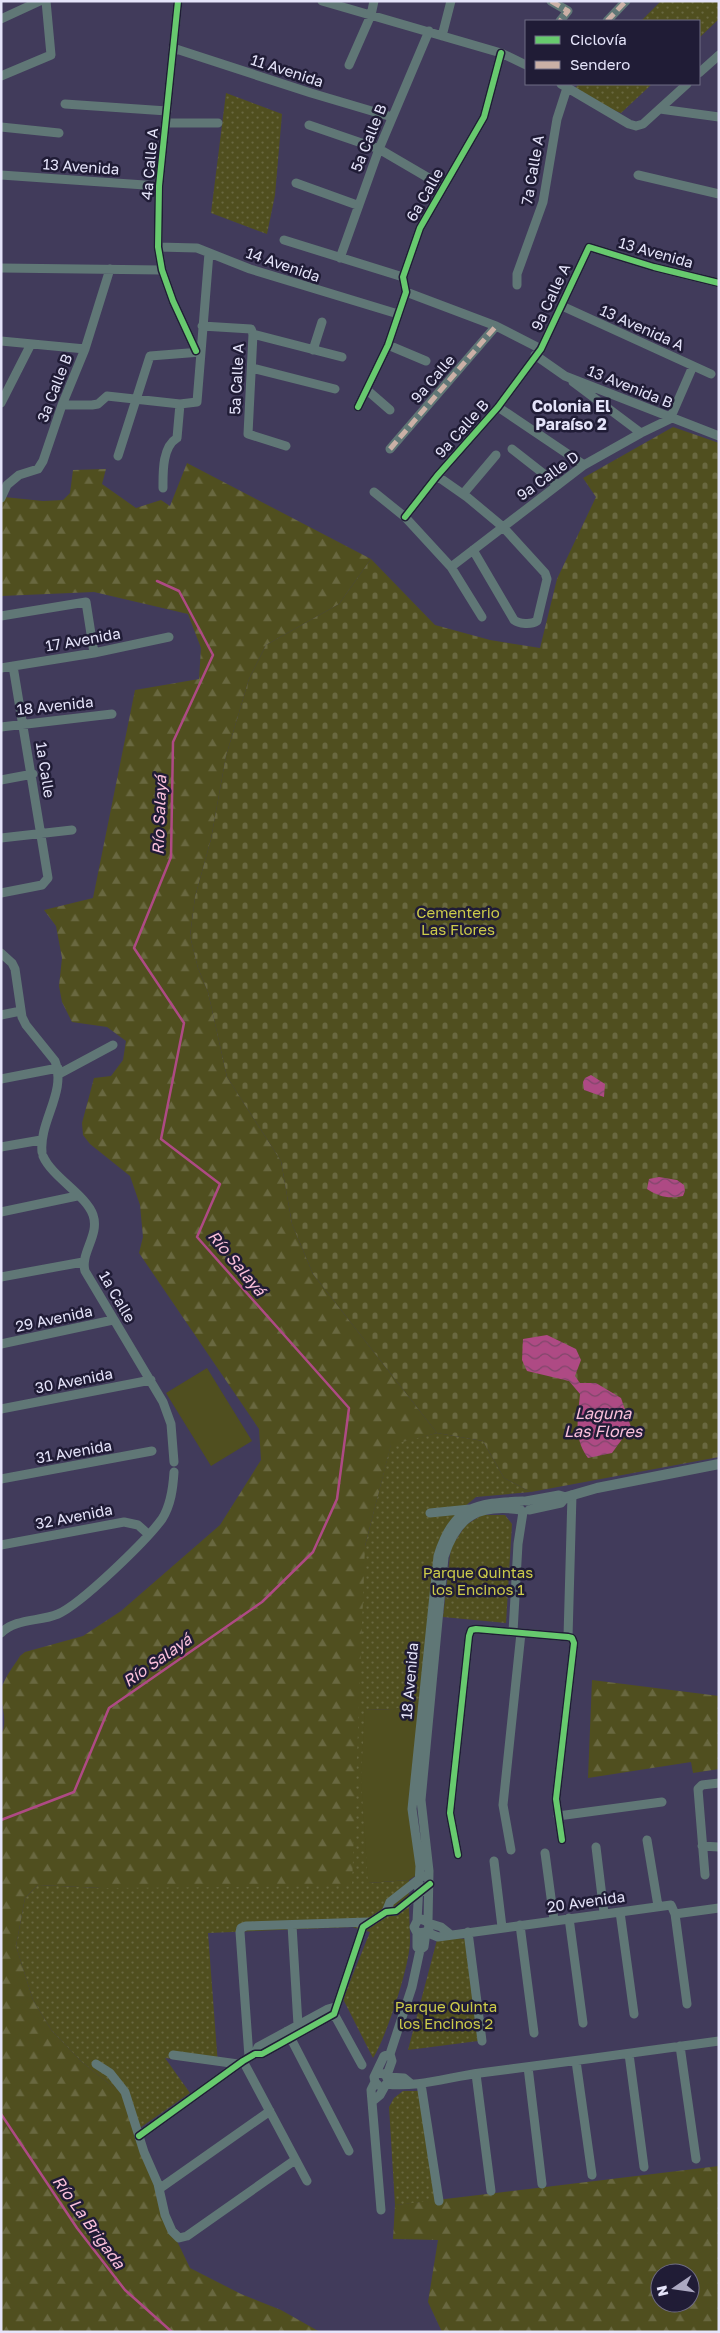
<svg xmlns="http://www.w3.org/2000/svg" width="720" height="2333" viewBox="0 0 720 2333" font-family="'Golos Text',sans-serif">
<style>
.grass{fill:url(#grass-dots)}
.forest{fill:url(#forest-firs);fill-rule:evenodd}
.cemetery{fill:url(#cemetery-stones)}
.pitch{fill:#504f1f}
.water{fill:url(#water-waves)}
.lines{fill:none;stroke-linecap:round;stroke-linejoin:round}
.stream{stroke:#ae4a84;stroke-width:2.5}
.minor{stroke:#607776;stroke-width:9}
.tertiary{stroke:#607776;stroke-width:10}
.quiet{stroke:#cab0a6;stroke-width:5;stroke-dasharray:10 5;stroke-linecap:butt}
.cycleway-casing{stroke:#201c36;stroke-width:9}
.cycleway{stroke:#67ca6e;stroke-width:6}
.labels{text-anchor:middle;stroke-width:5;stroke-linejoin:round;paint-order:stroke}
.street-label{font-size:15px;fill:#e5e4fa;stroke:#201c36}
.park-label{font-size:15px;fill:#cdcc4a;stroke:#201c36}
.neighbourhood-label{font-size:16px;font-weight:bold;fill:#e5e4fa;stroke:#201c36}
.water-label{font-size:16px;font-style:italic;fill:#fac0db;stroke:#201c36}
</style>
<defs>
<pattern id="grass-dots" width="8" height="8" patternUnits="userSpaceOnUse" patternTransform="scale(1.25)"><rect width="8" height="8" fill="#504f1f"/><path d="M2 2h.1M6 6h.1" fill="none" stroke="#696840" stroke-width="1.8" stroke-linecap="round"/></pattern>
<pattern id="forest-firs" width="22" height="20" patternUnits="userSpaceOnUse" patternTransform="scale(1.25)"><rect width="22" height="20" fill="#504f1f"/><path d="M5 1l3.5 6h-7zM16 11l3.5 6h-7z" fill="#696840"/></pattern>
<pattern id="cemetery-stones" width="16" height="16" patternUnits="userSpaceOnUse" patternTransform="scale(1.25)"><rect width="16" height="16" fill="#504f1f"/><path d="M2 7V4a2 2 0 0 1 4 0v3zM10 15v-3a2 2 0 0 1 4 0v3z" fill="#696840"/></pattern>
<pattern id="water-waves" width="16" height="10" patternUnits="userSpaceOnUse" patternTransform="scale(1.25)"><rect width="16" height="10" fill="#ae4a84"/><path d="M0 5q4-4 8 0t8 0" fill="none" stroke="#7f476a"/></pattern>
</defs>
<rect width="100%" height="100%" fill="#413b5b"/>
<path class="grass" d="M661,1H719V19L699,38V21H641Z
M579,84H652L621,113L600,105L574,89Z
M226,93L282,114L275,195L267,234L211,213Z
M437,1433L483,1441L504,1478L531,1492L476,1497L458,1512L443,1535L421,1703L408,1704L394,1710L365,1709L369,1883L409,1880C408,1901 410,1921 410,1941C410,1965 386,2038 373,2058L343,1999L370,1932L352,1927L208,1933L218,2065L165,2058L190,2093L137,2130L112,2086L82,2062L52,2031L33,2000L16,1946L25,1898L38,1885L102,1888L365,1546L391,1444Z
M482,1515H505L512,1524L506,1623L443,1617L451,1547L466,1525Z
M438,1936L465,1939L478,2041L408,2050Z
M403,2091H419L435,2201L395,2205L389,2107L394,2098Z"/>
<path class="forest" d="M187,463L371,559L339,604L266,645L249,679L226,756L211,839L195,897L190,936L198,968L208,992L227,1077L281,1161L292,1224L313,1274L437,1433L391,1445L365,1546L352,1886L102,1888L38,1885L25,1898L16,1946L33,2000L52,2031L82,2062L112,2086L134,2110L165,2216L190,2268L241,2294L281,2310L320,2332H1V1734C9,1722 0,1704 1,1691C3,1679 14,1666 20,1656L25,1652L83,1636L121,1611L220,1525L261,1460L259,1429L139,1253L143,1237L140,1205L130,1176L90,1144L83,1135L82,1123L94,1078L111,1076L123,1060L126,1041L107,1027L72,1022L62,1002L59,986L62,958L56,926L44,910L93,898L135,690L199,679L201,648L188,614L94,592L1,596V505L4,497L43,501L63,500L70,493L73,470L106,469L102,484L136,508L161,500L170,506Z
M592,1680L719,1696V1769L693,1773L691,1762L588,1778Z
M719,2166V2332H442L428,2302L438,2240L393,2239L395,2205ZM660,2273H690V2303H660Z"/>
<path class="cemetery" d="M673,427L719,443V1457L531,1492L504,1478L483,1441L437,1433L313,1274L292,1224L281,1161L227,1077L208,992L198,968L190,936L195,897L211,839L226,756L249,679L266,645L339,604L371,559L435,625L490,640L540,648L557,579L596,497L583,478Z"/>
<path class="pitch" d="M207,1368L252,1441L211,1466L166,1393Z
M421,1703L410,1813L418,1874L409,1880L368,1883L361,1779L365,1709L393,1710L408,1704Z"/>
<path class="water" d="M591,1075L605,1084L604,1097L584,1090L583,1082L585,1078Z
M659,1177L677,1180L684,1185L685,1191L683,1196C669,1199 659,1197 647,1189L649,1179Z
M547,1335L576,1349L581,1360L575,1376L580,1383H596L621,1398L631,1427L612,1453L588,1458C573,1438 578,1418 580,1394L569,1381L527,1371L522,1360L523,1339Z"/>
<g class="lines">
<path class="stream" d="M1,1820L74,1792L109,1708L262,1602L313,1552L337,1499L349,1408L197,1237L220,1184L161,1139L184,1023L134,948L171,857L173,742L213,655L179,591L157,581
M1,2114L77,2228L125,2290L172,2332"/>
<path class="minor" d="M178,1L159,186L158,247L162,270L173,301L196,351
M322,1L501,53L526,65
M551,1L568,11L560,21
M1,19L40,1
M607,21L626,1
M442,36L451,1
M173,48L311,93L392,117
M349,65L371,15L374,1
M699,73L719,55
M1,76L51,55L46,1
M561,84L629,124L636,126L643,124L687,84
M65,104L167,111
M660,109L719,117
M166,123H218
M309,125L379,149L444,187
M1,127L59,133
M1,175L159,186
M638,175L719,194
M296,183L357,205
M284,240L403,277
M158,247L197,248L250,269L398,314
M340,258L379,149L429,31
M1,268L162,270
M517,285V274L543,202L557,119L567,88
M406,292L496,326L541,349
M562,306L711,374
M202,326L251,329L253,334L248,434L286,446
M253,334L342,357
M1,341L85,349
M388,345L426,361
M313,350L322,322
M535,355L565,376L719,436
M252,368L335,389
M573,382L641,433
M367,390L390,410
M1,403L31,344
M62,405H92L98,404L107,396L180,404L197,402L209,253
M358,407L388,345L406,292L403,277L420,228L484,117L501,53
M498,407L584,465
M390,449L496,326
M512,449L558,485
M118,456L150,356L201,352
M437,476L467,497L503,527L545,573L547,579L537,621C531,625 519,624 514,620L473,550
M163,488C163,473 162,447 177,438L180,404
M374,492L405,517L451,567L482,617
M463,494L496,455
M1,498L7,485L19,475L38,469L43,461L62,405L85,349L110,269
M405,517L437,476L498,407L541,349L589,247L654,267L719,283
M451,567L584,465L641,433L670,419L693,366
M1,616L86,602L94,653
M1,668L94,653L169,637
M1,727L112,714
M1,780L33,774
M1,838L72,830
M1,893L42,885L48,878L13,666
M1,953L12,963L15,969L22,1017L26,1025L55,1061C67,1092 39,1121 42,1152
M1,1015L21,1011
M59,1074L113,1045
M1,1079L58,1068
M1,1147L41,1140
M43,1156C52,1177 86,1195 93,1215C100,1235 80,1253 85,1271L163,1402L171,1424L174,1462
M1,1212L77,1196
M1,1277L83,1262
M1,1344L113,1320
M1,1409L151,1380
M1,1479L152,1451
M526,1501L559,1495L566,1497L561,1503L529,1510
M430,1513L470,1509
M1,1545L124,1522L138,1525L148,1534
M513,1632L518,1544L523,1512
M1,1633C16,1618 39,1622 58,1614C81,1604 146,1541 162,1519C171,1505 173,1488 174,1472
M568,1637L572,1495
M558,1816L662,1802
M647,1840L658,1906
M702,1846L719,1847
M596,1847L604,1913
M511,1850L503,1805L521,1633
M545,1853L554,1920
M458,1855L450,1813L469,1636L471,1630L476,1629L568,1637L572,1638L574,1643L556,1799L562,1840
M494,1861L502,1927
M705,1875L698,1789L702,1785L719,1783
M386,1912L390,1902L423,1876
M620,1912L634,2014
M675,1914L719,1908
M569,1918L583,2023
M417,1921L421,1919L428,1922L429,1928L426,1932L417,1933L414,1927L417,1921L420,1866L412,1809L438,1556C454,1505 476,1503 523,1501
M428,1922L429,1871L421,1800L444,1557C457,1516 478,1504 521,1510
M428,1923L441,1927L451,1935
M292,1925L298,2025
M520,1925L534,2033
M426,1932L438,1937L671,1905L675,1914L687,2004
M468,1932L482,2041
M417,1933V1947L420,1950L424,1947L426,1932
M334,2014L362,2065
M287,2031L349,2151
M680,2046L696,2159
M255,2054L258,2047L328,2009L335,2007
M629,2054L644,2167
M173,2055L238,2064
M249,2057L240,1932L241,1928L246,1926L368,1922
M243,2061L307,2181
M576,2061L592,2175
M96,2064L110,2073L125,2092L144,2152L158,2184L165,2215L172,2231L179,2238L187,2236L295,2160
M528,2067L542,2184
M377,2073L385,2074L388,2080
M476,2074L491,2191
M387,2075L392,2061L390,2054L412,1987L420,1950
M388,2077L404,2078L410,2083
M375,2082L371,2090L381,2210
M386,2084C417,2088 449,2077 480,2073C560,2063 639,2052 719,2041
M421,2084L439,2201
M378,2085L375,2082L374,2077L384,2056L390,2054
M374,2100L380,2095L385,2086
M139,2136L243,2061L255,2054H262L334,2014L363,1927L386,1912L396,1911L422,1891
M159,2189L270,2111"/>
<path class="tertiary" d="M566,1497L597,1488L719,1464"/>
<path class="quiet" d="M551,1L568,11L560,21
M607,21L626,1
M390,449L496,326"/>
<defs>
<path id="cycleway" d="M178,1L159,186L158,247L162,270L173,301L196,351
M358,407L388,345L406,292L403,277L420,228L484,117L501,53
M405,517L437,476L498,407L541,349L589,247L654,267L719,283
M458,1855L450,1813L469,1636L471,1630L476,1629L568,1637L572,1638L574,1643L556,1799L562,1840
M139,2136L243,2061L255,2054H262L334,2014L363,1927L386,1912L396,1911L430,1884"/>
</defs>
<use href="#cycleway" class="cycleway-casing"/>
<use href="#cycleway" class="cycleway"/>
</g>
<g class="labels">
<g class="street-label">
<text transform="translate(287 71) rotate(18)" y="5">11 Avenida</text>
<text transform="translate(369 138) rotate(-68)" y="5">5a Calle B</text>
<text transform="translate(150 164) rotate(-85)" y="5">4a Calle A</text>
<text transform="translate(81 167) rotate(4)" y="5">13 Avenida</text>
<text transform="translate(533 170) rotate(-80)" y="5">7a Calle A</text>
<text transform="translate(425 195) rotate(-60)" y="5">6a Calle</text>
<text transform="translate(656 253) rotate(16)" y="5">13 Avenida</text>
<text transform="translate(283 265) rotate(19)" y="5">14 Avenida</text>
<text transform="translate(551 297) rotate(-65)" y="5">9a Calle A</text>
<text transform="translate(642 328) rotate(24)" y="5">13 Avenida A</text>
<text transform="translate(237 379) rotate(-87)" y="5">5a Calle A</text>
<text transform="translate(433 379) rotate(-49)" y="5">9a Calle</text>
<text transform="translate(630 387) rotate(22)" y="5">13 Avenida B</text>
<text transform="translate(55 388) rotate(-69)" y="5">3a Calle B</text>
<text transform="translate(462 429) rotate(-48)" y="5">9a Calle B</text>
<text transform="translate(548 476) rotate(-36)" y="5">9a Calle D</text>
<text transform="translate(83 640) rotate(-10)" y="5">17 Avenida</text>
<text transform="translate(55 706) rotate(-6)" y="5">18 Avenida</text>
<text transform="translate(45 770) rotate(81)" y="5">1a Calle</text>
<text transform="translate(117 1297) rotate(60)" y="5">1a Calle</text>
<text transform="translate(54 1319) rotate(-12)" y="5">29 Avenida</text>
<text transform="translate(74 1381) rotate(-11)" y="5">30 Avenida</text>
<text transform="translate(74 1452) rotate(-10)" y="5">31 Avenida</text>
<text transform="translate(74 1517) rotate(-11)" y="5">32 Avenida</text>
<text transform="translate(410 1681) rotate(-85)" y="5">18 Avenida</text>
<text transform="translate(586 1902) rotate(-8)" y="5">20 Avenida</text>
</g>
<g class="park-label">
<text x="458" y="918">Cementerio<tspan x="458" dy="17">Las Flores</tspan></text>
<text x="478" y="1578">Parque Quintas<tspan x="478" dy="17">los Encinos 1</tspan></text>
<text x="446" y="2012">Parque Quinta<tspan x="446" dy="17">los Encinos 2</tspan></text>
</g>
<g class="neighbourhood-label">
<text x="571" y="412">Colonia El<tspan x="571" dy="18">Paraíso 2</tspan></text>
</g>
<g class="water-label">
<text transform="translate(159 815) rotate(-88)" y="6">Río Salayá</text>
<text transform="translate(237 1263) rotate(50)" y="6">Río Salayá</text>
<text x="603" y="1419">Laguna<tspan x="603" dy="18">Las Flores</tspan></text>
<text transform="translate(157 1660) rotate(-35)" y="6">Río Salayá</text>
<text transform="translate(89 2222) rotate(54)" y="6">Río La Brigada</text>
</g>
</g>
<rect width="720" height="2333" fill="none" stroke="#e5e4fa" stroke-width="5"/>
<rect x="525" y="20" width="175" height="65" fill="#201c36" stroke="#6f6c84"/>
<rect x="535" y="36" width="25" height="8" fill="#67ca6e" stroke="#6f6c84"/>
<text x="570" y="45" font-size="15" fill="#e5e4fa">Ciclovía</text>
<rect x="535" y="61" width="25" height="8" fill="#cab0a6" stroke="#6f6c84"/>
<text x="570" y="70" font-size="15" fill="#e5e4fa">Sendero</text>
<g transform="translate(675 2288) rotate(257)"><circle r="24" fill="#201c36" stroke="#6f6c84"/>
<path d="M0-4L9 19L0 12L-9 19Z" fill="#aca9c2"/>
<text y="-8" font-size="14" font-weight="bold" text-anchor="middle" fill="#e5e4fa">N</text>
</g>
</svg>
